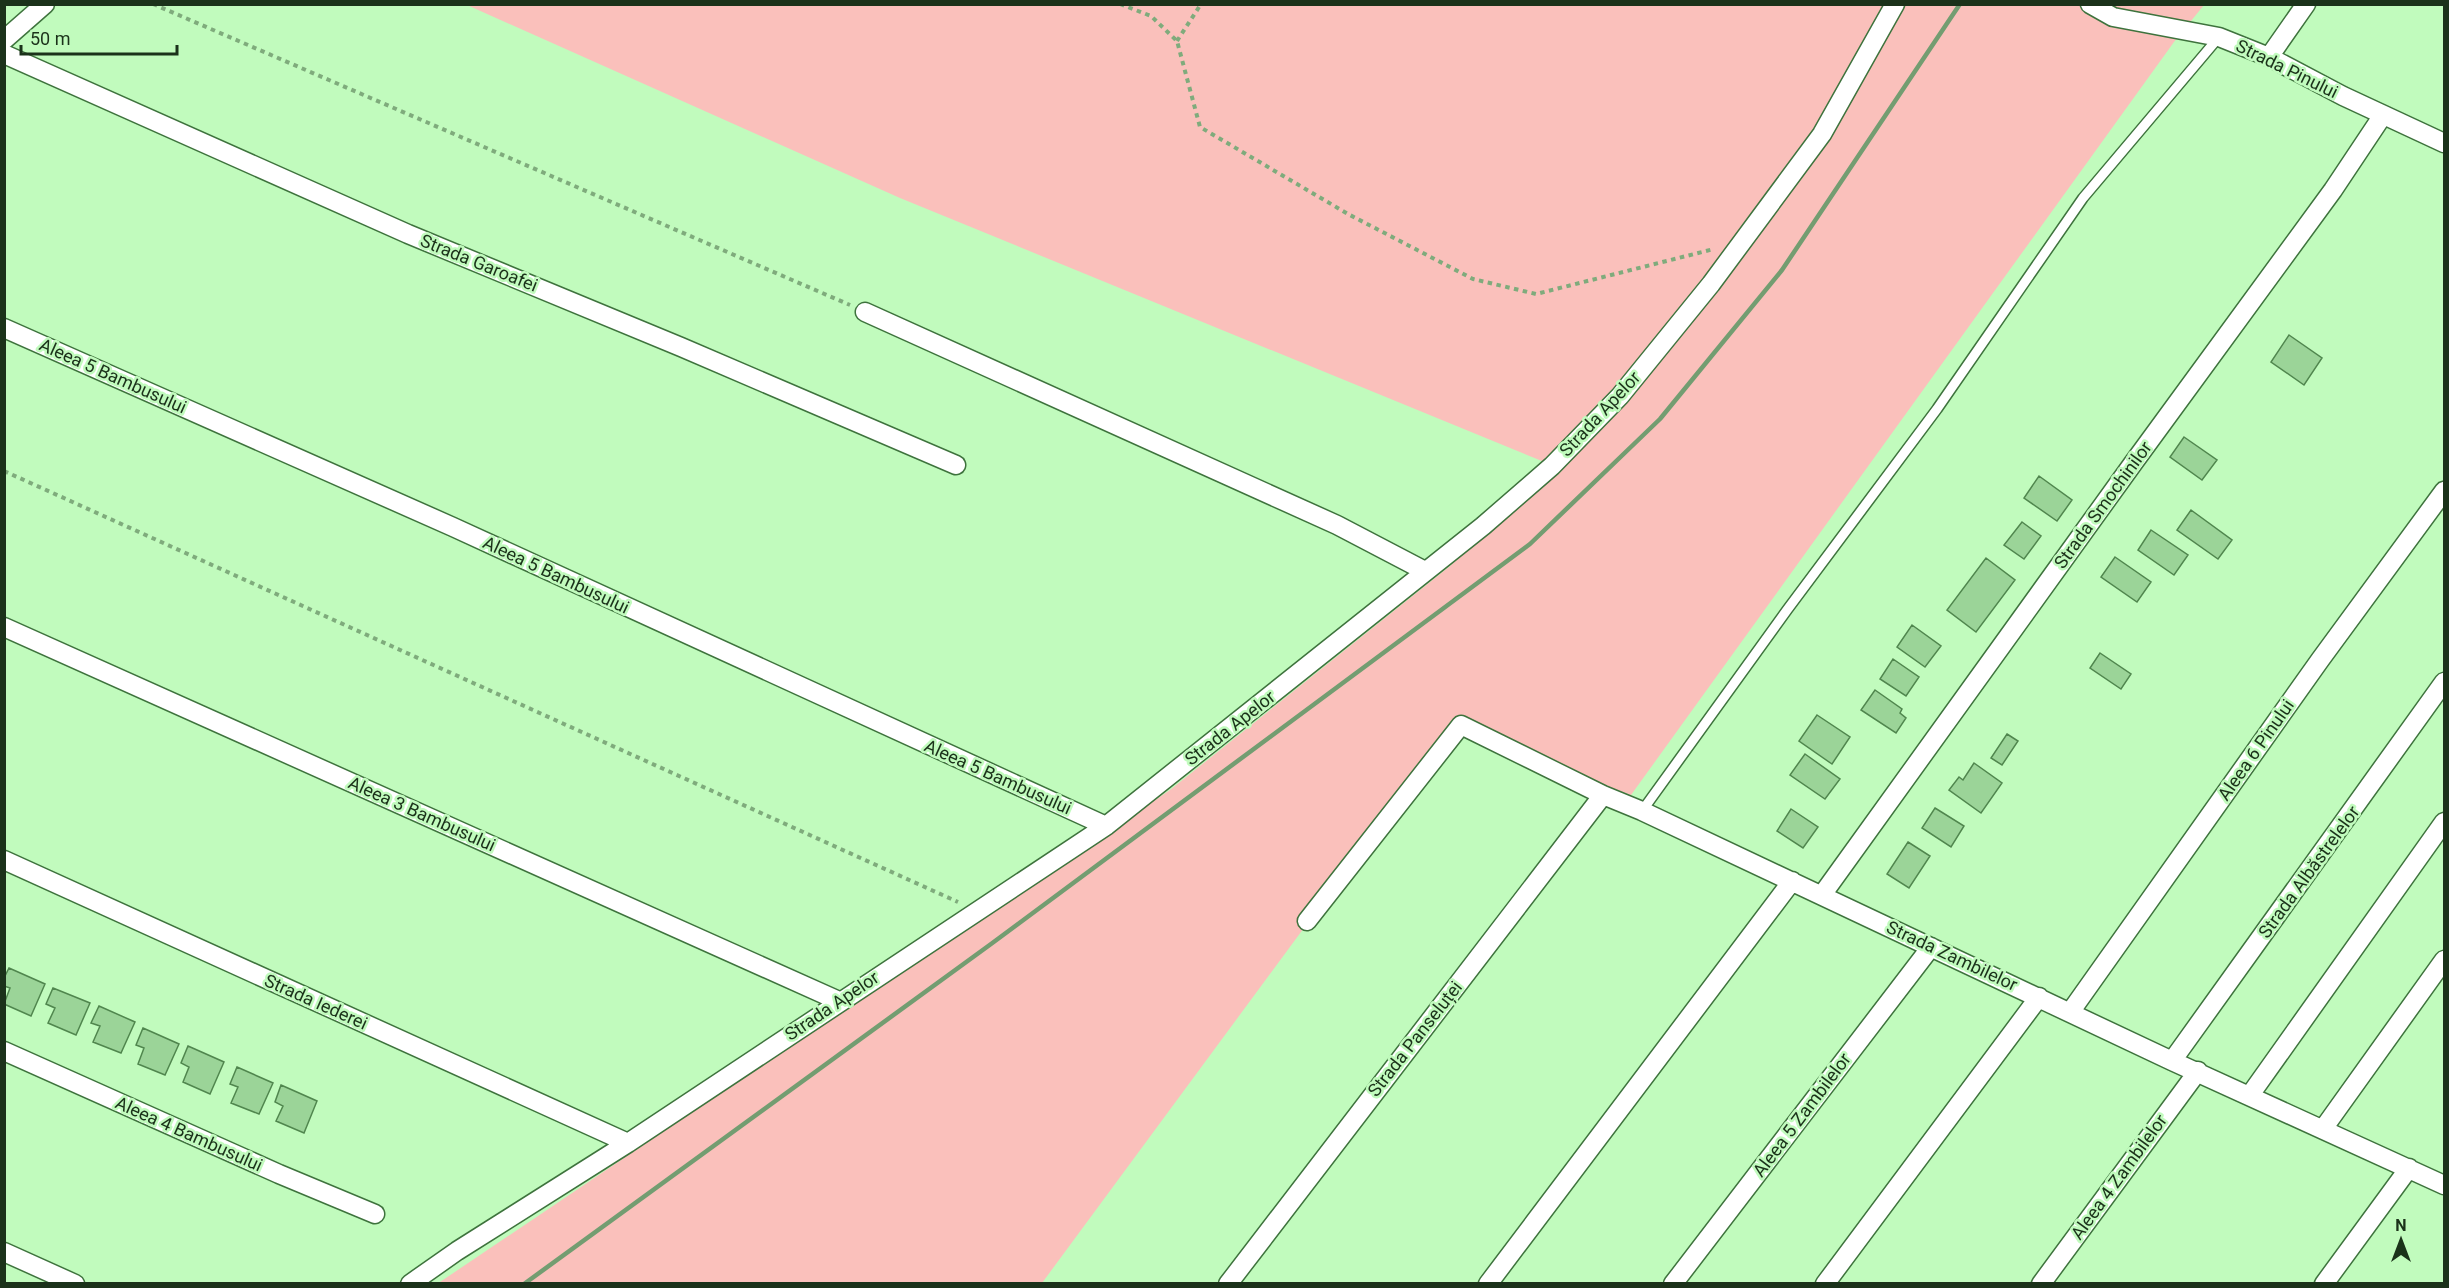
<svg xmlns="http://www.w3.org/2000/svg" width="2449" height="1288" viewBox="0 0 2449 1288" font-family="Roboto,sans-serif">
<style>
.green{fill:#fac0bb}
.building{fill:#9bd498;stroke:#50864e;stroke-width:1.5}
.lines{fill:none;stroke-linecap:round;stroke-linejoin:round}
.lane-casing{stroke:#3e733d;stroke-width:12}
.street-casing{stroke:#3e733d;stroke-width:21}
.path{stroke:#7fab7c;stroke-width:4;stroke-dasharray:4.5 4.5;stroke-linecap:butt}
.lane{stroke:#fff;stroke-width:9}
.street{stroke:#fff;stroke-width:18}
.rail{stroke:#739d71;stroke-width:4.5}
.labels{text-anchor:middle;stroke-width:5;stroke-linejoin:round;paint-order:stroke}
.street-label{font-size:18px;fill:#1b321a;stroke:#c1fbbd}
</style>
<rect width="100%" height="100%" fill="#c1fbbd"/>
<path class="green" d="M467,5H2204L2174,42L1631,795L1450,730L1042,1283L437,1284L1170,790L1450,566L1559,468L900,198Z"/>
<path class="building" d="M2289,335L2322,358L2304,385L2271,362Z
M2184,437L2217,460L2202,480L2170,457Z
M2039,476L2072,500L2057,521L2024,498Z
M2191,510L2232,540L2218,559L2177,530Z
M2022,522L2041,536L2024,559L2004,545Z
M2151,530L2188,555L2174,575L2138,550Z
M2115,557L2151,582L2137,602L2101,577Z
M1986,558L2015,580L1976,632L1947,610Z
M1912,625L1941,646L1925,667L1897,647Z
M2100,653L2131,674L2121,689L2090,668Z
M1893,659L1919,677L1906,696L1880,679Z
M1875,690L1902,709L1900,713L1906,718L1896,733L1861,710Z
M1817,715L1850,737L1832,764L1799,741Z
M2007,734L2018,741L2002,765L1991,758Z
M1805,754L1840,779L1825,799L1790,775Z
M1974,763L2002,783L1981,813L1949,790L1959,777L1963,780Z
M1935,808L1964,826L1951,847L1922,828Z
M1791,809L1818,827L1803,848L1777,831Z
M1908,842L1930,856L1909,888L1887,874Z
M9,968L45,984L31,1016L4,1004L10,988L4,986V978Z
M53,988L90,1003L76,1035L48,1023L55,1008L46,1004Z
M99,1006L135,1022L121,1053L93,1042L100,1026L91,1023Z
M143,1028L179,1044L165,1075L138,1064L144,1048L136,1045Z
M188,1046L224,1062L210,1094L183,1082L189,1067L181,1063Z
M237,1067L273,1083L259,1114L231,1103L238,1087L230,1084Z
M281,1085L317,1101L304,1133L276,1121L283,1106L275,1102Z"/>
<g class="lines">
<defs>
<path id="lane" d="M1642,811L1787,610L1937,409L2083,198L2219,37"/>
<path id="street" d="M2090,4L2113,17L2219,37L2269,57L2343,96L2444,143
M4,40L45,4
M4,54L408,234L681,347L956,465
M2269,57L2306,4
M865,312L1337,525L1425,571
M4,328L453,527L1106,826
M4,627L839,1001
M4,860L628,1143
M1822,895L2134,462L2333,190L2383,115
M1307,921L1461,725L1603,795L1642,811L2172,1061L2444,1185
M2071,1011L2320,660L2444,491
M4,1051L279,1174L375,1214
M2172,1061L2444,682
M2250,1095L2444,822
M2323,1129L2444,960
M4,1252L75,1284
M410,1284L457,1251L628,1143L1106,826L1483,526L1552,466L1620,396L1711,284L1822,134L1895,4
M1228,1284L1603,795
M1488,1284L1792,881
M1673,1284L1931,947
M1825,1284L2039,997
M2041,1284L2198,1071
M2324,1284L2409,1168"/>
</defs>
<use href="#lane" class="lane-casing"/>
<use href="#street" class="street-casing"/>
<path class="path" d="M153,4L850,305
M1120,4L1151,16L1177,41L1200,127L1348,214L1473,279L1536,294L1714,249
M1177,41L1201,4
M4,471L958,902"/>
<use href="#lane" class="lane"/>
<use href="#street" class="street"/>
<path class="rail" d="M524,1284L991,944L1530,544L1660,419L1782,270L1960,4"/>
</g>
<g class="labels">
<g class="street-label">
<text transform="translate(2287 69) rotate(26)" y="6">Strada Pinului</text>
<text transform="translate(479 263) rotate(22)" y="6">Strada Garoafei</text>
<text transform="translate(113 376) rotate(24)" y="6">Aleea 5 Bambusului</text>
<text transform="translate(1600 414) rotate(-47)" y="6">Strada Apelor</text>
<text transform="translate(2103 505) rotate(-54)" y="6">Strada Smochinilor</text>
<text transform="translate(556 575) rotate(25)" y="6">Aleea 5 Bambusului</text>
<text transform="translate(1230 728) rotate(-38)" y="6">Strada Apelor</text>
<text transform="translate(2256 750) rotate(-55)" y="6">Aleea 6 Pinului</text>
<text transform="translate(998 777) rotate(24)" y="6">Aleea 5 Bambusului</text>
<text transform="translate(422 814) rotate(24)" y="6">Aleea 3 Bambusului</text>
<text transform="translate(2309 872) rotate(-54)" y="6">Strada Albăstrelelor</text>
<text transform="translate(1952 956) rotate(25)" y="6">Strada Zambilelor</text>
<text transform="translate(316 1002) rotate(24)" y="6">Strada Iederei</text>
<text transform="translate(832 1006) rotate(-34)" y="6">Strada Apelor</text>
<text transform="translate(1415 1039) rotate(-52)" y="6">Strada Panseluței</text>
<text transform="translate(1802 1115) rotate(-53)" y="6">Aleea 5 Zambilelor</text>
<text transform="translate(189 1134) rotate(24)" y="6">Aleea 4 Bambusului</text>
<text transform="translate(2119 1177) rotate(-54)" y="6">Aleea 4 Zambilelor</text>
</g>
</g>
<rect width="2449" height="1288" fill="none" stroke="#1b321a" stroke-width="12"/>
<g transform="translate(2401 1240)" stroke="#c1fbbd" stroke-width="4.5" paint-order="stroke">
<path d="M0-4.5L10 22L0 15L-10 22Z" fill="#1b321a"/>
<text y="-9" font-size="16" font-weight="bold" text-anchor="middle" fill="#1b321a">N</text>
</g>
<path d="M21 45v9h156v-9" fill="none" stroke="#1b321a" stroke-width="3"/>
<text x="30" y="45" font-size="18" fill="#1b321a" stroke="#c1fbbd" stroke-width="4.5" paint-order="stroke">50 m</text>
</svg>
